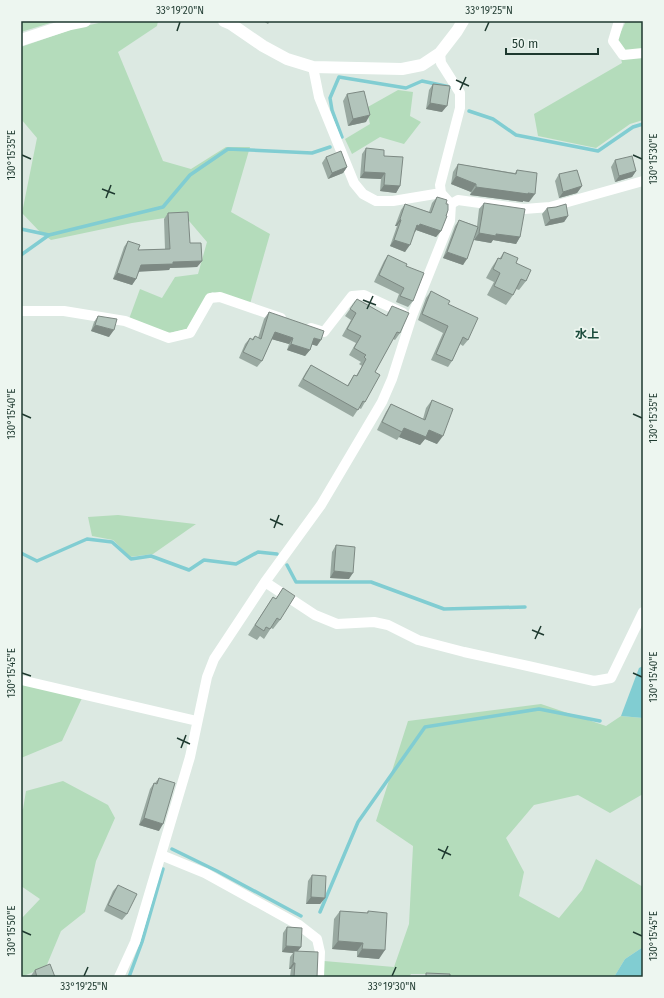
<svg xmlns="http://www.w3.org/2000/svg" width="664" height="998" viewBox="0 0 664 998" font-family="'Fira Sans','Noto Sans JP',sans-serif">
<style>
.green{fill:#b4dcbb}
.water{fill:#81cdd2}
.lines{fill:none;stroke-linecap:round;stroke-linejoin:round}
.stream{stroke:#81cdd2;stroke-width:3.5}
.minor{stroke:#fff;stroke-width:10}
.tertiary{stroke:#fff;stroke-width:12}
.wall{fill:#99a9a1}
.shaded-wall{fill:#7d8983}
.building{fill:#b2c4bb;stroke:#7d8983}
.ticks{fill:none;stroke:#1e392f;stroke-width:1.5}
.labels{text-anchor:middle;stroke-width:3.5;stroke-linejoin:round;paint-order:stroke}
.neighbourhood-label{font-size:12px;font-weight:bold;fill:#1a4b3b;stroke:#edf6f0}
.neatline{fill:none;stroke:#1e392f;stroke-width:1.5}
.ticks-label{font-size:10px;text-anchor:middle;fill:#1e392f}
</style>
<rect width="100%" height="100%" fill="#dce9e2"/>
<path class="green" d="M21,21H50V23L21,32Z
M107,21H158L157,26L118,52L163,161L191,169L226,147H250L231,212L270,234L250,304L212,292L199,308L187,329L169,333L129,319L140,289L162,298L175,277L198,274L207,242L184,215L132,223L51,240L40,232L22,213L37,138L21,119V47L73,29Z
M626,21H643V120L630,124L596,148L538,136L534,114L622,63L617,40Z
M398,90L413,92L410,116L421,122L404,144L380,137L352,154L345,139L370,124L366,108Z
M118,515L195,524H196L153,554L130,557L113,540L92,536L88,517Z
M21,684L82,698L62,741L21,758Z
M541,704L606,726L621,716L643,718V794L610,813L578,795L534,805L506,838L524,872L519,896L559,918L582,890L596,859L643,887V947L625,959L614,977H447L445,974H411L409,977H323L324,961L394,967L409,924L413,846L376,821L408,721Z
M63,781L108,805L115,818L96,861L85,912L61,931L46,967L21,977V919L40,899L21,886V810L23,809L26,791Z"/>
<path class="water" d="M643,666V718L621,716L639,668Z
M643,947V977H614L625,959Z"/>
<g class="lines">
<path class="stream" d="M469,111L493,119L516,135L598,151L633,127L643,124
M342,137L332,110L330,98L339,77L406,88L422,81L450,87
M21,229L49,235L163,207L190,175L228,149L312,153L330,147
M21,255L49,235
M21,553L37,561L87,539L112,542L131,559L151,556L189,570L204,560L236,564L258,552L277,554
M287,565L296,582H371L444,609L525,607
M172,849L217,871L301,916
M320,912L358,822L425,727L539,709L600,721
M129,977L142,942L163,869"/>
<path class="minor" d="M619,21L613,41L623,55L643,53
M313,67L319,97L354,183L363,194L376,201H393L441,193
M451,204L458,200L524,209L550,207L643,181
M21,311H64L125,321L169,338L190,333L210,298L220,297L281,318
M311,328L324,332L352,296L364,295L403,313
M265,582L315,615L337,624L374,622L388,625L418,640L464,652L528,666L594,681L611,678L643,612
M21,680L197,721
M161,855L205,873L299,925L317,939L320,952L319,977
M119,977L135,942L151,888L190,757L207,677L214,659L265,582L321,505L382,402L392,379L412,316L450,221L451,204L441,193L440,185L460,108V93L441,63L440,53"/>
<path class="tertiary" d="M224,21L231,24L263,46L287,59L313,67L402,69L422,65L440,53L457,31L463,21
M21,40L70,24L85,21"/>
</g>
<path class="wall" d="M263,21H270L268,24Z
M433,84L442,112L426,109L429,90Z
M347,94L366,122L348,126L343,101Z
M366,148L384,156L400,186L396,193L380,191L381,179L360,178L362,154Z
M326,157L347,167L343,173L328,179L322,163Z
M615,160L636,171L632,177L615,182L611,167Z
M458,164L515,173L517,170L529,202L523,201V202L470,195L471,192L451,184L453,172Z
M559,174L582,186L577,193L559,198L555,181Z
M437,197L446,204L441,231L436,237L416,230L415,232H414L405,252L390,246L397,226H395L401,210L405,204L429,212L432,203Z
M484,203L520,237L516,244L493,240L491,243L474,240L475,236L463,265L443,258L455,226L459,220L477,226L479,209Z
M556,207L568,216L564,222L545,226L542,214L547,208Z
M168,213L202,261L197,267L170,268L169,270L139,271L136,279L132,285L113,279L124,247L128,241L138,250L165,249L164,219Z
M504,252L516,263L526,281L519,290L516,289L513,295L506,305L487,295L494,282L486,278L492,267L498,258H500Z
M388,255L406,266L413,301L408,307L396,302L399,294L374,282L384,261Z
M431,291L448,304L468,340L463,346L460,344L452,361L448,367L431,360L443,333L418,320L426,298Z
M392,306L400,333L395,340L393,339L375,372L365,402L361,409L359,408L353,417L298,386L306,372L311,365L347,386L354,375L356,376L362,366L359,364L361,362L349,355L356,343L342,336L351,320L345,316L350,309L386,316Z
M269,312L317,346L312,344L310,350L305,356L287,350L289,344L272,339L262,361L257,367L239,358L245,344L250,338L252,339L255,336L258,338L264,319Z
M98,316L109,337L91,331L94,322Z
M432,400L437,444L425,439L420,445L399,437L397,440L377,430L386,412L391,404L423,419L426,408Z
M336,545L349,579L330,578L332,552Z
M283,588L280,620L273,629L271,628L264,639L260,636L257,640L248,635L273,597L276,599Z
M159,778V831L139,825L150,789L154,783H155Z
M312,875L325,898L320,904H306L308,881Z
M118,885L127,914L122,920L104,911L113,891Z
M340,911L367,913L368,911L379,959L357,957V951L332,949L334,919Z
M287,927L301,947L298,951L317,977H290L291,969H289L290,957L293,953L282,952L283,933Z
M35,970L55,977H30Z"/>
<path class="shaded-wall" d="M430,103L447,106L442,112L426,109Z
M370,115L366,122L348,126L353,119Z
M347,167L343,173L328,179L332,173Z
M636,171L632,177L615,182L619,176Z
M364,172L385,173L381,179L360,178Z
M456,176L476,184L471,192L451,184Z
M384,185L400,186L396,193L380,191Z
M582,186L577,193L559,198L563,192Z
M476,187L528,193L535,194L529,202L523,201V202L470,195Z
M568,216L564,222L545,226L550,220Z
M400,219L401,220L397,226H395Z
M420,224L441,231L436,237L416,230L415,232L412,231L417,225Z
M479,233L496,234L520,237L516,244L493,240L491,243L474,240Z
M394,240L410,245L405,252L390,246Z
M447,252L467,259L463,265L443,258Z
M202,261L197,267L170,268L169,270L136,272L141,265L173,262Z
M117,273L136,279L132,285L113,279Z
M95,325L114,330L109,337L91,331Z
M275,332L293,338L289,344L271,339Z
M314,338L321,340L317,346L310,344Z
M291,344L310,350L305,356L287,350Z
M404,428L429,430L443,436L437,444L425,439L420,445L399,437Z
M334,571L353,573L349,579L330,578Z
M144,818L163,824L159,831L139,825Z
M311,897L325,898L320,904H306Z
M338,941L363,943L357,951L332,949Z
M286,946L301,947L296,953L294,951L293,953L282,952Z
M362,949L385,950L379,959L357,957Z
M293,963H295L291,969H289Z"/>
<path class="building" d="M433,84L450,86L447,106L430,103Z
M364,91L370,115L353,119L347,94Z
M366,148L384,150V156L403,157L400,186L384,185L385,173L364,172Z
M341,151L347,167L332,173L326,157Z
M632,156L636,171L619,176L615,160Z
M458,164L516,174L517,170L537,173L535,194L528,193V194L476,187V184L456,176Z
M577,170L582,186L563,192L559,174Z
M437,197L447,200L446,204H448V210L446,216H447L441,231L420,224L419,226L417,225L410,245L394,240L401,220L400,219L405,204L431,213Z
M484,203L525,209L520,237L496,234V236L479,233Z
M566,204L568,216L550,220L547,208L556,207Z
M188,212L190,243H201L202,261L173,262V264L141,265L136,279L117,273L128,241L140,245L138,250L170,249L168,213Z
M459,220L478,227L467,259L447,252Z
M504,252L518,258L516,263L531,270L526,281L521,279L513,295L494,286L500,273L493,269L498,258L501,259Z
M388,255L407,264L406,266L424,273L413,301L400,296L404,288L379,275Z
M431,291L450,301L448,304L478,318L468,340L463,337L452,361L436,354L448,326L422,314Z
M357,299L387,316L392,306L409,313L400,333L397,332L375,372L380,375L365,402L363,401L358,410L303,379L311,365L348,386L354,375L357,376L366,359L364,357L366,355L354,348L361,336L347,329L356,313L350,309Z
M269,312L324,331L321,340L314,338L310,350L291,344L293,338L275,332L262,361L243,352L250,338L253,340L255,336L261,339Z
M98,316L117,319L114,330L95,325Z
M432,400L453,409L443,436L429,430L426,437L404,428L402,432L382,422L391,404L425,420Z
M336,545L355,547L353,573L334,571Z
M283,588L295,596L280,620L277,618L270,629L266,627L264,631L255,625L273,597L276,599Z
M159,778L175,783L163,824L144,818L154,783L157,784Z
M312,875L326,876L325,898L311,897Z
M118,885L137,894L127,914L108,905Z
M340,911L368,913V911L387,913L385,950L362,949L363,943L338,941Z
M287,927L302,928L301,947L286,946Z
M294,951L318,952L317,977H294L295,963H293Z
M50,964L55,977H37L35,970Z
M426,973L450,974V977H426Z"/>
<path class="ticks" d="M177,31L180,22M485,31L489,22M456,80L469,86M460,90L466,77M22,155L31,159M633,155L642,159M102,189L115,194M106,198L111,185M363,300L376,305M367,309L373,296M22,414L31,418M633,414L642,418M270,519L283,525M274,528L279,515M532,630L544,635M535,639L541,626M22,673L31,676M633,673L642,677M177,738L190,744M181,748L186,735M438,849L451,855M442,859L448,846M22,931L31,935M633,932L642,936M84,976L88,967M392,976L396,967"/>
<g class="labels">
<g class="neighbourhood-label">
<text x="587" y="338">水上</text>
</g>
</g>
<rect width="664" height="998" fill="none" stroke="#edf6f0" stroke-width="44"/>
<path d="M506 48v6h92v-6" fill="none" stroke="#1e392f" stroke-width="2"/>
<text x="512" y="48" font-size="12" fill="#1e392f" stroke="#edf6f0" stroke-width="3" paint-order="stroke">50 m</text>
<rect x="22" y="22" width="620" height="954" class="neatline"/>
<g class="ticks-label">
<text x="180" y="14">33°19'20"N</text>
<text x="489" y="14">33°19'25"N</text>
<text transform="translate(11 155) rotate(-90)" y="4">130°15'35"E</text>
<text transform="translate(653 159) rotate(-90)" y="4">130°15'30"E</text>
<text transform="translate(11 414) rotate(-90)" y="4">130°15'40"E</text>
<text transform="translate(653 418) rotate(-90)" y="4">130°15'35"E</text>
<text transform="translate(11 673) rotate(-90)" y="4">130°15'45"E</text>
<text transform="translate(653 677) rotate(-90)" y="4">130°15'40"E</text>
<text transform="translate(11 931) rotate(-90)" y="4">130°15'50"E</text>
<text transform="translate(653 936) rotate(-90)" y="4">130°15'45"E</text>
<text x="84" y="990">33°19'25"N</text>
<text x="392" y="990">33°19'30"N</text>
</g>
</svg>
